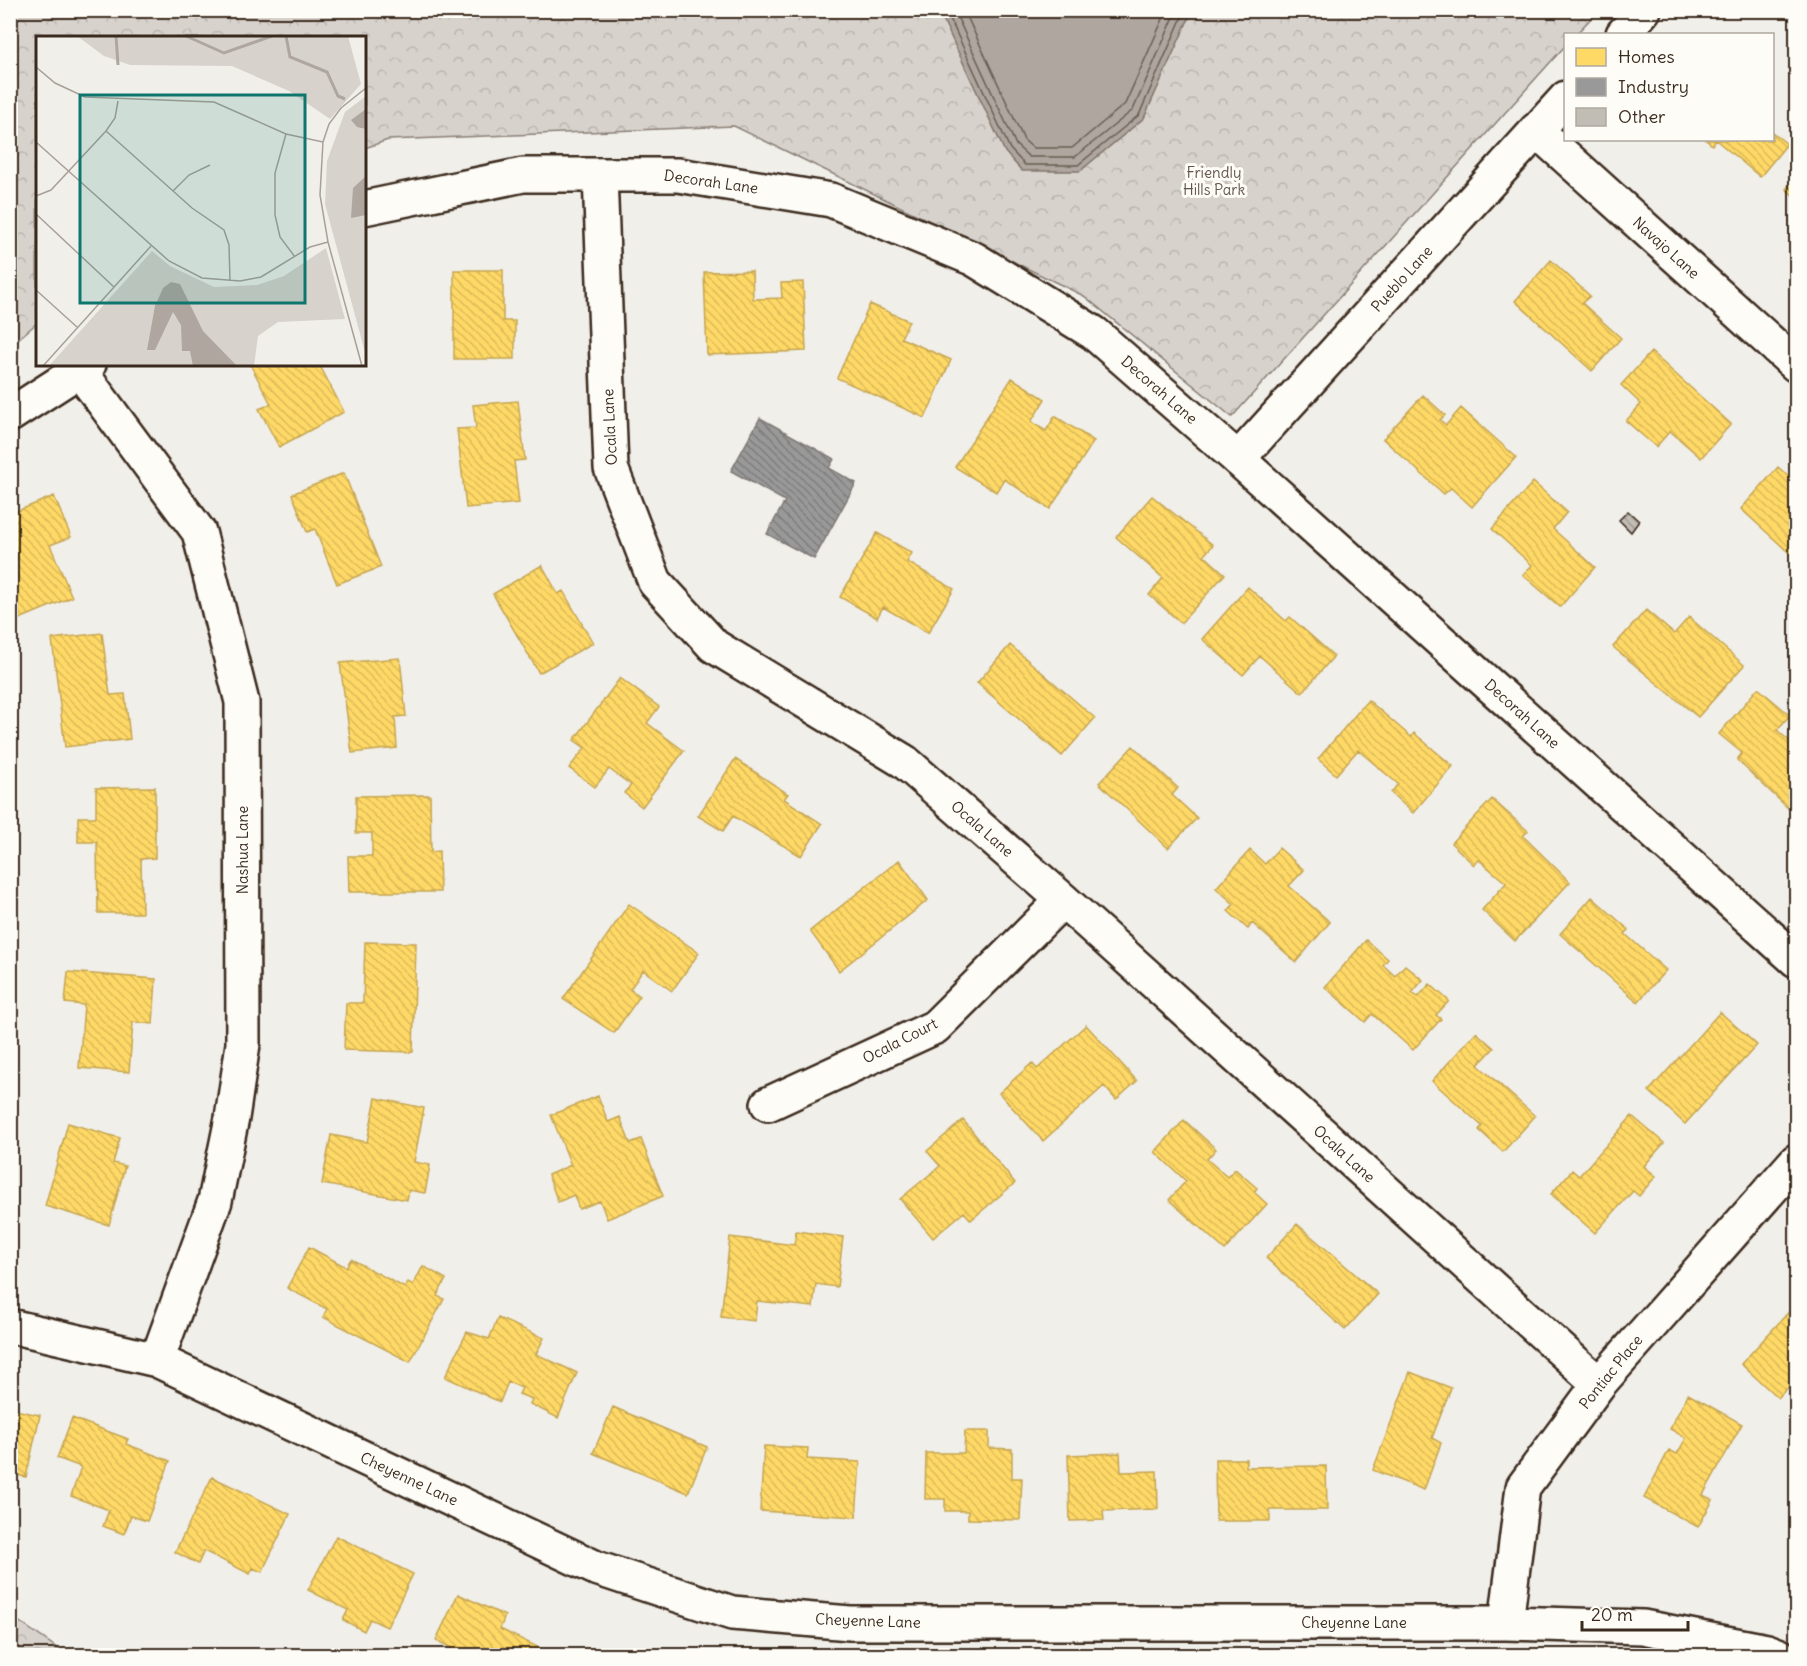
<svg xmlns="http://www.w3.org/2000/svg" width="1807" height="1666" viewBox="0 0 1807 1666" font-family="Delius,sans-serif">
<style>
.park{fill:url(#park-crowns);stroke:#897e75;stroke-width:1.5}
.water{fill:#aea69f;stroke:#80746b;stroke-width:1.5}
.homes{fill:url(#homes-back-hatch);stroke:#c4a450;stroke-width:1.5}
.industry{fill:url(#industry-back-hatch);stroke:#7d7874;stroke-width:1.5}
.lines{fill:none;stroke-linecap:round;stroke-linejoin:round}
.shore{stroke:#695c52;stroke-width:1.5}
.building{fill:url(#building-back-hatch);stroke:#3b2a1e;stroke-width:1.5}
.minor-casing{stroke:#3b2a1e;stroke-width:38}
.tertiary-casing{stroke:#3b2a1e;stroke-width:38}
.minor{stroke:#fdfcf7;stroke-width:33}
.tertiary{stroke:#fdfcf7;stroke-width:33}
.labels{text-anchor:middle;stroke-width:6;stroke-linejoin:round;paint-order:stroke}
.park-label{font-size:15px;fill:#62544a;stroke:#fdfcf7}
.street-label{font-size:15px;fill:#3b2a1e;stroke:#fdfcf7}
.inset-river{fill:none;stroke:#aea69f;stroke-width:3}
.inset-road{fill:none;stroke:#a8a098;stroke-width:1.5}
.view{fill:#0f766e;fill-opacity:0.15;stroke:#0f766e;stroke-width:3}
.inset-edge{fill:none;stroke:#3b2a1e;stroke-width:3}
</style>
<defs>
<pattern id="park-crowns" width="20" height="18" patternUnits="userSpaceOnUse" patternTransform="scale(1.5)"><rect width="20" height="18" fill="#d7d2cc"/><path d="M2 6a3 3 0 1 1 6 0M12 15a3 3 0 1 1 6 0" fill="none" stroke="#b9b4af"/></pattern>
<pattern id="homes-back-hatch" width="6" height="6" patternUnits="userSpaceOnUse" patternTransform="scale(1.5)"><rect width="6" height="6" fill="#ffd966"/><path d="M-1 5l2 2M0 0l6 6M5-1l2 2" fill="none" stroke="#dbba58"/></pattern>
<pattern id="industry-back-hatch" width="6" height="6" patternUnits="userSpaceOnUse" patternTransform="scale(1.5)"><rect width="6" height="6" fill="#999"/><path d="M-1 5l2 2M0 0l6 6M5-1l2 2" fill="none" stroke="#7e7d7c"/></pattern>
<pattern id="building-back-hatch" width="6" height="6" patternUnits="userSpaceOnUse" patternTransform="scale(1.5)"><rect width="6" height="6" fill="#c1bcb4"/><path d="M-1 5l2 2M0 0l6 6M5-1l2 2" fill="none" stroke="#9e9992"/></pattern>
</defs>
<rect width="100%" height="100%" fill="#f1efea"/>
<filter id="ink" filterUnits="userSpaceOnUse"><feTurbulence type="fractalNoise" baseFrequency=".0167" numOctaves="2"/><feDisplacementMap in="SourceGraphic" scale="12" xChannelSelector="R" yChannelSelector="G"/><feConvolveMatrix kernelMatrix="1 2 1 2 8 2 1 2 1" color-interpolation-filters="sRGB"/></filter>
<g filter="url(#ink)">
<path class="park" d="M11,11H1598L1576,34H1566L1565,46L1232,417L1084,296L734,126L388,140L365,148L364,38H38L37,323L11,345Z
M11,1616L67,1655H11Z"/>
<path class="water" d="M939,11H1192L1144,118L1080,171H1022L1005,152Z"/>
<path class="homes" d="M1772,132L1787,144L1760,177L1716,140L1712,145L1706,140H1772Z
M1796,177V198L1786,189Z
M1551,260L1590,296L1582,303L1621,338L1592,371L1515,301Z
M454,270H503V321H515V359H454Z
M752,271L753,299L782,298L781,283L803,282L806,351L707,355L704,272Z
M870,304L909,321L901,338L951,360L925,418L837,378Z
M1651,352L1731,424L1701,458L1670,431L1656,447L1626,421L1641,404L1621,385Z
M250,364H319L344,412L279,447L259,409L271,404Z
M1012,378L1045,399L1031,422L1046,431L1055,416L1094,441L1050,509L1004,479L996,492L955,467Z
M1423,395L1445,415L1440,420L1446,425L1461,408L1516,457L1472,507L1451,488L1444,494L1383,439Z
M518,401L525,460L514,461L519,503L466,508L457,429L476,428L473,405Z
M1778,467L1796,483V559L1741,509Z
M344,473L381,567L337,584L315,529L307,532L292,494Z
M1533,482L1567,512L1553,529L1595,567L1560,607L1523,575L1532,565L1492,529Z
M54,496L71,537L50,545L72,597L17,620L10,605V514Z
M1152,496L1213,545L1204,555L1225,574L1181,623L1149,595L1163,578L1116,537Z
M877,533L912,553L907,562L954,589L928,633L883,607L877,618L840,597Z
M542,565L558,594L563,591L593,643L539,673L493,594Z
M1248,587L1286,621L1290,617L1334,656L1302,693L1260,656L1243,675L1202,639Z
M1646,610L1674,634L1689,617L1744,665L1698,717L1613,647Z
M102,633L110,695L125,694L130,739L65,747L52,639Z
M1010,645L1095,718L1062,756L977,683Z
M400,658L406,716L395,717L397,748L352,753L340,663Z
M620,678L659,707L647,723L684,751L642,807L624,793L631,785L609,769L595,787L569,768L585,748L574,740Z
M1758,688L1790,715L1777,730L1796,747V805L1791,811L1737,760L1742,753L1719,734Z
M1368,700L1411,737L1414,733L1453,766L1413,813L1391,793L1398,784L1358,750L1336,775L1318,759Z
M1133,746L1178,788L1172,795L1197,818L1168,848L1099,783Z
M735,759L788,794L784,799L822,824L801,856L733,816L723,831L698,816Z
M155,787V858L141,859L142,913H98L97,842H78V817H96V788Z
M430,795L431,852L439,851L440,892H349L348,856H372V833H356V796Z
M1492,799L1528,831L1523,836L1570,882L1515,941L1482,910L1506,883L1479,860L1474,865L1451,843Z
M1279,848L1304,870L1289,886L1330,922L1296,962L1252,923L1248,929L1228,911L1234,904L1216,888L1250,850L1265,864Z
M899,860L928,900L839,971L810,931Z
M1592,897L1629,930L1625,934L1666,970L1638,1002L1560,934Z
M629,904L699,953L672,991L643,970L630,989L640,996L614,1033L563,999Z
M1366,940L1388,959L1383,965L1395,976L1405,965L1423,980L1412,993L1418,997L1430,984L1449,1001L1436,1015L1441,1019L1413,1050L1372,1014L1365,1022L1325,987Z
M365,942L416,943L413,1052L344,1050L346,1003H363Z
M68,972L156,979L153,1024L133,1022L129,1072L79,1068L84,1005L65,1003Z
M1720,1012L1757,1045L1685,1124L1649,1091Z
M1086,1025L1137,1081L1116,1100L1104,1086L1043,1141L999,1093L1032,1063L1037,1069Z
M1476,1032L1494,1048L1478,1065L1535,1116L1503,1152L1479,1130L1482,1126L1432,1081Z
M598,1096L608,1122L620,1117L630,1143L641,1139L663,1196L607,1219L600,1201L579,1209L574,1195L558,1202L548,1175L571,1165L551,1115Z
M376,1098L424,1108L414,1162L430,1165L425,1193L409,1190L407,1200L322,1184L331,1135L367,1142Z
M1632,1116L1664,1143L1644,1166L1656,1176L1639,1196L1633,1191L1595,1233L1551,1194L1572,1170L1579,1176Z
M963,1120L1015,1183L971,1220L964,1212L933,1238L900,1199L940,1166L927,1151Z
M1184,1120L1216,1149L1207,1159L1227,1177L1235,1169L1257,1188L1254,1192L1267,1204L1225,1250L1169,1200L1186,1181L1155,1152Z
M68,1123L120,1138L113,1163L125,1166L109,1225L45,1206Z
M1297,1224L1378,1294L1345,1330L1266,1258Z
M796,1231L843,1237L837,1287L816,1284L813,1307L757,1301L755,1321L721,1317L730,1237L794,1245Z
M309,1247L346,1267L351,1259L405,1288L408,1282L413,1285L423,1266L446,1279L437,1296L444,1299L410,1362L323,1317L327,1309L287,1288Z
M1796,1304V1379L1778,1398L1741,1364Z
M498,1318L544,1338L536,1354L577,1373L558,1418L530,1404L532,1399L519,1394L522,1388L508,1382L500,1402L445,1377L467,1332L489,1339Z
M1410,1372L1451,1388L1432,1438L1441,1443L1424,1490L1373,1470Z
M1688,1394L1742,1424L1703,1495L1713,1500L1698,1527L1644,1498L1669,1450L1677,1454L1686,1438L1670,1429Z
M613,1407L707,1447L688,1493L593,1453Z
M10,1409L40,1415L26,1477L13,1474L10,1486Z
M72,1418L128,1439L126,1444L170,1461L147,1521L131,1516L124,1534L103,1526L109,1510L71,1496L81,1467L57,1458Z
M965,1431H989V1448L1012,1449V1478H1022L1020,1520L968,1519V1511H945V1499H925L926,1453H964Z
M764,1446L808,1448L807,1459L860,1462L856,1517L760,1511Z
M1120,1453L1121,1472L1157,1471L1158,1509L1103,1511L1104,1520L1070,1521L1068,1455Z
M1215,1459H1246V1467L1326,1466L1327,1510H1270V1521H1216Z
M212,1477L290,1514L262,1572L253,1568L250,1574L204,1551L198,1564L175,1552Z
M336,1536L413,1574L387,1627L370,1619L364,1631L343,1620L348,1610L308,1590Z
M458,1594L505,1616L500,1629L546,1651L544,1656H447L451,1648L436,1640Z"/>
<path class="industry" d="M760,418L834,459L829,468L856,483L814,559L767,534L785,501L731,471Z"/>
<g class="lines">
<path class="shore" d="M946,10L1010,149L1025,165H1078L1139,115L1185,10
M954,10L1016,145L1029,157H1075L1133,110L1177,10
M964,10L1024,140L1033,148H1072L1125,104L1167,10"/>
</g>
<path class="building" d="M1628,511L1639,521L1631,532L1619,520Z"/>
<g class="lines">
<defs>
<path id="minor" d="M1623,34L1644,10
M1536,130L1796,365
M600,175L611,468L655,582L714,646L905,762L1063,900L1599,1384
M80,371L199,532L242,702L243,1044L232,1118L215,1201L157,1360
M1238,459L1566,98
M768,1104L935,1027L1063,900
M10,1326L157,1360L596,1568L732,1613L850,1623H1506L1643,1627L1767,1651L1780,1656
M1506,1623L1523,1487L1599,1384L1796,1161"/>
<path id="tertiary" d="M364,208L523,175H678L831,200L974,259L1094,333L1238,459L1796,960
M10,415L89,364"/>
</defs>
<use href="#minor" class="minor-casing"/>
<use href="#tertiary" class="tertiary-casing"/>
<use href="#minor" class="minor"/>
<use href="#tertiary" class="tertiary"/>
</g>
</g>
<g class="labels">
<g class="park-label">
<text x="1214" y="178">Friendly<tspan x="1214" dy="17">Hills Park</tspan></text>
</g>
<g class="street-label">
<text transform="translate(711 182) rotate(8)" y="5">Decorah Lane</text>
<text transform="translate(1666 248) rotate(42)" y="5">Navajo Lane</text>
<text transform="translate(1402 279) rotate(-48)" y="5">Pueblo Lane</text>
<text transform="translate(1159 390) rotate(41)" y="5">Decorah Lane</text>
<text transform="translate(610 427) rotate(-93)" y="5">Ocala Lane</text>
<text transform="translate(1522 714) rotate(42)" y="5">Decorah Lane</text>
<text transform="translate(982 829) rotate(41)" y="5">Ocala Lane</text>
<text transform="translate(243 850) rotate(-90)" y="5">Nashua Lane</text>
<text transform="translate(900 1041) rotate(-27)" y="5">Ocala Court</text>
<text transform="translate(1344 1154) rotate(42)" y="5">Ocala Lane</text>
<text transform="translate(1611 1372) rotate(-51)" y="5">Pontiac Place</text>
<text transform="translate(409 1479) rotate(25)" y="5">Cheyenne Lane</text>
<text transform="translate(868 1621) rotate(2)" y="5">Cheyenne Lane</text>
<text x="1354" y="1628">Cheyenne Lane</text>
</g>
</g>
<g transform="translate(36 36)">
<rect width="330" height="330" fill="#f1efea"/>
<path d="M41,0H312L325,48L294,83L253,55L196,30L94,29L68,20ZM330,60V320L289,168L291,125L309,76ZM290,212L309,283L242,286L222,300L218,330H13L116,215L134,230L178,251L221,249L248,240Z" fill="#d7d2cc"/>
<path d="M330,73V93L321,91L315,84ZM330,140V179L315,182L317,152ZM135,246L144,248L167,295L201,330H157L154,315H146L145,289L137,276L119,314H111L119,270L127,252Z" fill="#aea69f"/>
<path class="inset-river" d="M80,0L82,29M150,0L188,17L236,0M250,0L254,21L291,36L302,60L309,63"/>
<path class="inset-road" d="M0,31L19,47L49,61L178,66L250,98L287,106M70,95L156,172L188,194L193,209L194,245M250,98L239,137V179L244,201L259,221M0,106L133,225L166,242L204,245L225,241L274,211L292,206M137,155L153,139L174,129M0,160L15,154L70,95L79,82L82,65M0,178L78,251M0,254L41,291M7,330L115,210M326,330L292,206L284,159L287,106L293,88L305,72L330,52"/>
<path class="view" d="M44,59H269V267H44Z"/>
<rect width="330" height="330" class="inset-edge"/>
</g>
<rect width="1807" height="1666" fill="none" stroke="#fdfcf7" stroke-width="36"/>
<rect x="18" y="18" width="1771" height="1630" fill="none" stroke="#3b2a1e" stroke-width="2" filter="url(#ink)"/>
<rect x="1564" y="33" width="210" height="108" fill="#fdfcf7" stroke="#afa8a0" stroke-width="1.5"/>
<rect x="1576" y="48" width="30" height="18" fill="#ffd966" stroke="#afa8a0" stroke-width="1.5"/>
<text x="1618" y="63" font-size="18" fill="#3b2a1e">Homes</text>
<rect x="1576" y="78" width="30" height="18" fill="#999999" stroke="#afa8a0" stroke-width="1.5"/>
<text x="1618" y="93" font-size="18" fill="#3b2a1e">Industry</text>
<rect x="1576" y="108" width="30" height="18" fill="#c1bcb4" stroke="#afa8a0" stroke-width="1.5"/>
<text x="1618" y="123" font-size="18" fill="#3b2a1e">Other</text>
<path d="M1582 1621v9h106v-9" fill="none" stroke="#3b2a1e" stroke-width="3"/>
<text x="1591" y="1621" font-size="18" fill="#3b2a1e" stroke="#fdfcf7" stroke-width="4.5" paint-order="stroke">20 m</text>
</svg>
